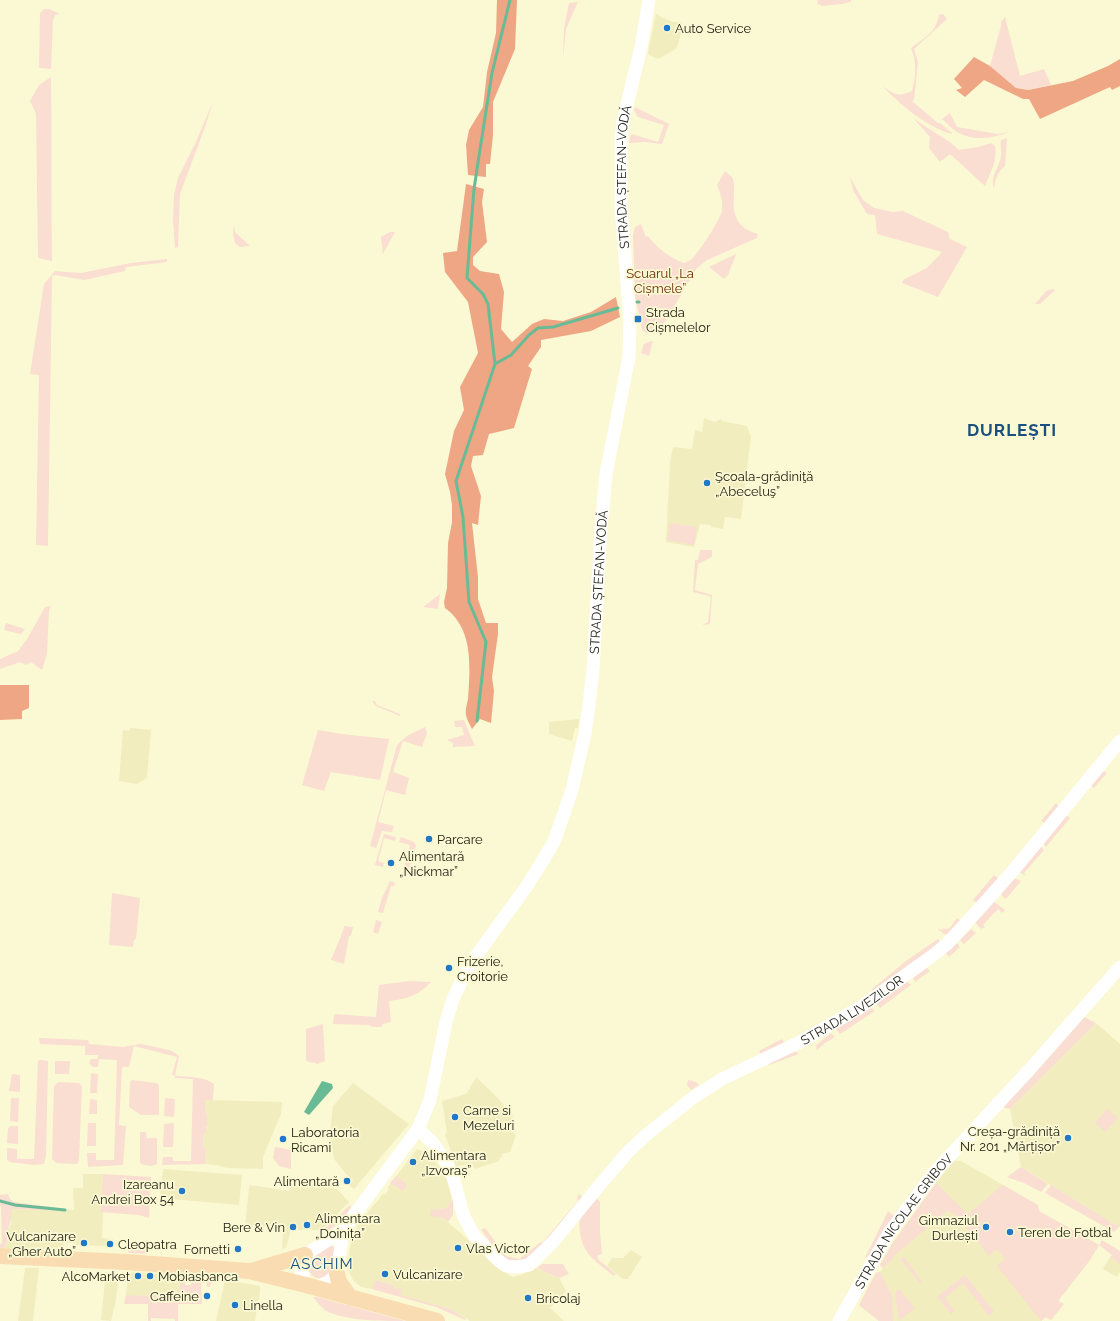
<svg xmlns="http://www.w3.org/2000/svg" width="1120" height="1321" viewBox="0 0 1120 1321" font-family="Raleway,sans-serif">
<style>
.built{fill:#f1edbf}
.green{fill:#f9ded1}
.forest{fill:#efa684}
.water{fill:#69bb95}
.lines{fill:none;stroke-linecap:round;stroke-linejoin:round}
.stream{stroke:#69bb95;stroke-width:3}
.minor{stroke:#fff;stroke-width:13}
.major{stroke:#f9dcb2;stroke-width:16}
.poi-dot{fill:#2078c6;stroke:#fbf9d3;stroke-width:1.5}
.labels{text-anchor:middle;stroke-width:3.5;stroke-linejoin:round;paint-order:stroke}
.poi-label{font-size:13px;fill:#242315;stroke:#fbf9d3;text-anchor:start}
.street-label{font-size:13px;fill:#242315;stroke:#fbf9d3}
.park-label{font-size:13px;fill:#6a2902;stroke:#fbf9d3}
.quarter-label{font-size:15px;letter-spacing:1px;fill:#194f81;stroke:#fbf9d3}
.district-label{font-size:17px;font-weight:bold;letter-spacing:1px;fill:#194f81;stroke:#fbf9d3}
</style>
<rect width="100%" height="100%" fill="#fbf9d3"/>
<path class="built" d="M656,13L661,17L673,22H682V32L676,49L658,59L649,55L648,53Z
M704,418L715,422L721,419L722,421L747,426L751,437L741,519L725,517L723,529L711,527V525L700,524L694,547L666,542L670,462L673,447L692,449L695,430L702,432Z
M579,719L578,728H575L572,741L549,734V722Z
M130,728L151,730L147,778L137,784L119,781L123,730L129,731Z
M1096,1023L1120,1044V1224L1117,1226L1021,1167L1010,1109Z
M476,1077L497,1097L513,1116L506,1127L516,1135L510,1152L502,1154V1157H500L499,1161L475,1169L472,1163L456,1167L445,1134L447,1133L442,1101L466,1094L470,1088Z
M353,1083L409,1124L354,1189L349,1185L353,1180L347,1175L334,1159L330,1132L333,1106Z
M205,1100L282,1102L281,1114L263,1157V1169L227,1168L215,1165L205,1164L206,1149H203L204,1133L207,1127V1114H205Z
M417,1149L428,1154L441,1168L450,1186L453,1199L446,1208L433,1210L431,1215L443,1218L509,1275L513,1277L521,1275L536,1268L559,1278L566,1291L550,1308L564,1321H470L451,1309L399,1295L402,1291L394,1288V1286L377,1280L372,1289L361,1287L353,1280L348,1270V1258L353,1233L364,1217L383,1194L385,1195L389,1189L387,1188Z
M954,1161H961L1038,1205L1039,1211L1099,1245L1090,1260L1058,1301L1064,1304L1051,1320L1046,1317L1041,1321H879L859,1305L876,1273L880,1272L883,1268L880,1265L892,1244L936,1183Z
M163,1169L242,1175L239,1205L171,1199L170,1206L160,1205L159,1203Z
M83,1174H103L100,1212H103L102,1238L113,1239L112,1248H107V1246L75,1245V1243H64L63,1250L4,1248L7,1244L8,1229L11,1225V1209L66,1211V1209L74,1210L73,1188H83Z
M291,1181L337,1189L349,1202L322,1230H313L305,1227L303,1230H298V1226H295L294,1229H291L286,1248L282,1249L283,1228L245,1225L249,1188L250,1185L289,1191Z
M631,1250L642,1257L628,1279H623L607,1266L612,1258H623Z
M1110,1257L1120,1264V1272L1117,1277L1103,1269Z
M25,1268H39L33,1321H18Z
M106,1272L119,1273L116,1300L111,1321L101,1320Z
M133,1272L180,1276V1289L178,1293L175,1297L126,1295L128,1275Z
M225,1280L260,1286V1292L255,1321H216Z"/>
<path class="green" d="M817,0H851V2L842,4L821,6L820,4L818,5Z
M578,2L566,29L563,59L564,28L569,3Z
M44,9H49L60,14L55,15L53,20L51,69L39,68L40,13Z
M943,14L947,19L914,49L918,62L914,100L912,101L938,123H940L953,134C931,130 897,103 883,86C894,95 898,97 912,91C916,76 917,62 911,48C925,37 935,34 939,15Z
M1005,17L1020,76L1044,69L1051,85L1028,90L1016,88L990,66L1001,26V22Z
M51,77C52,138 51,200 52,261L38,258L36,114L30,101L39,85Z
M213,102L205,127L180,194L178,247L175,248L173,219L174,195L178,178L195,144Z
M635,107L669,124L662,144L645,142L629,143L630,137L632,134L658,142L664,125L638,117L634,110Z
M950,113L957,127L998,134L1010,132C993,138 974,142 957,132C952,129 947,123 942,119Z
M914,119L951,143L959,150L978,147L991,143L995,146C998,160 990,173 985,186L950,154L940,162L929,148L930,137Z
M1007,138L1005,166C997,173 995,179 994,189C990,175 999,169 1001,156C1002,151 1000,146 1001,140Z
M725,171C727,173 730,175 732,177C735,183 734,190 734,195C732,216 737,228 758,234L757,238L707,260L697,268L660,330L649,333L644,332L642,330L635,296L633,235L635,227L641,224L646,237L648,236C657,248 670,258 684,263C689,261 693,259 696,254C702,247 722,217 722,209C723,200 720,192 717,185Z
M850,177L863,200L874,208L893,212L903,211L948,232L950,239L967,247L938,297L902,283L903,280L927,268L942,252L877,234L875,215L867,214L853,190Z
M234,224L235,232L250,246L240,247L235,243L233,235Z
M390,232H395L383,254L381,237Z
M736,254L728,275L724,279L709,267Z
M167,259V262L126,267L125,271L84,280L55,275L52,276L48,546L36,545L39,375L30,374L44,284L55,271L81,273L131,263Z
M1053,289L1055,290L1040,304H1035L1046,291Z
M653,341L649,356L641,353L644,344L648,342Z
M670,523L697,527L694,545L667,540Z
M700,550H712V557L698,564L695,590L712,595L710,624L702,625L708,622L711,598L709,596L693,592L695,560H698Z
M440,594L438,609L423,607Z
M51,606L49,610L47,654L42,670L31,662L26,665L20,662L0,669V659L18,651L27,639L45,607Z
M6,623L25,629L21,634L4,630Z
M372,701H375L377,705L400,714V716L376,706Z
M464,720L475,746L453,747V743L447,740L464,735L462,727H455L454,721Z
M425,727L427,733L422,747L403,741L393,772L409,778L405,795L386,790L378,822L394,826L392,832L382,831L376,848L370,846L397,745L407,736Z
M318,730L342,734L389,739L380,780L331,772L324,791L302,785Z
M1102,770L1107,773L1094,788L1090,785Z
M1056,803L1059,806L1046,824L1041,821Z
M1066,815L1070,818L1046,847L1043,843Z
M384,834L396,837L395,841L384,838L378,861L384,863L383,867L375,865Z
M401,837L414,842L416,846L407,874L403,872L410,845L399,842Z
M1040,846L1044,850L1024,873L1026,876L1019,872Z
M994,875L999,879L977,903L973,900Z
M1014,878L1021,881L1006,899L1002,896L1001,892Z
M390,881L395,883L394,886H391L383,913L378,912L382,898Z
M112,893L140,898L136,939L134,940L133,947L109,945Z
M993,901L1005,910L1002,913L998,909L983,925L985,927L981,929L975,922Z
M957,918L961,921L949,934H944L937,928L942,930L944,928L946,930L947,928L949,929Z
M376,920L382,922L378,934L373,932Z
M344,926L353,927L351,936H349L344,964L331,960L343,931Z
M971,929L976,933L964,944L960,940Z
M938,939L941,943L872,991V989L906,961Z
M957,943L960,947L949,957L946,953Z
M927,968L930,971L915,982L913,978Z
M410,981L431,982C416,997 409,998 389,1001L391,1022L383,1024L381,1027H374L368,1025L333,1024L334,1014L376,1017L379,985Z
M907,981L911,985L880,1008L876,1003Z
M871,1008L875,1011L840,1034L836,1029L866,1009Z
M1084,1017L1096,1023L1010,1109L1002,1107Z
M323,1024L325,1061L317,1064L313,1062V1063L306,1061V1029Z
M831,1033L835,1037L825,1043L817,1050L816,1045Z
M39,1038L88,1040L89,1044L123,1047L140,1044L147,1045L172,1051L179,1056L175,1076C187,1077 204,1076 214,1084L213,1100H205V1113L207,1114V1127H206V1133H204L203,1149H206L205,1164L162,1165L163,1157H173V1161H191L193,1079L175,1078V1076L172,1075L177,1057L134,1046L129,1067H122L119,1125L126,1126L123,1165L88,1167L87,1153H96V1160H114L117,1060L99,1059L98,1067H93L89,1063L91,1059H98V1055H85V1046L40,1044Z
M782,1039L784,1043L761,1054L759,1051Z
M795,1051L799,1054L769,1065V1061Z
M40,1060L48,1061L46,1156L44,1164L34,1165L9,1162L7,1159V1148L17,1149V1159H34L38,1061Z
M55,1061H70L69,1074H55Z
M91,1073L98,1074L97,1093H90Z
M12,1074L20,1075V1092L9,1091Z
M132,1080L157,1083L159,1086V1115H141L129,1107L130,1082Z
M688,1080L696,1082L699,1085L691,1090L687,1085Z
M58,1082L79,1083L82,1086L79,1160L77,1164L56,1163L52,1159L54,1086Z
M11,1098H19L18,1122L10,1121Z
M165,1098L175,1099L174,1117L164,1116Z
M90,1099L97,1100V1114H89Z
M1107,1109L1118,1118L1105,1132L1095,1123Z
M88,1123H96V1146H87Z
M174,1123L173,1147H163L164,1124Z
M11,1126H18V1144L7,1143L8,1128Z
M140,1132H146L147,1138H157V1164C152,1167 145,1166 140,1163Z
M275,1147L291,1150V1169L279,1166L273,1158Z
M1021,1167L1048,1184L1041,1192L1024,1183L1007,1177Z
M103,1174L151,1177L149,1218L139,1215L100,1212Z
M396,1176L407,1184L403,1191L390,1183Z
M936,1183L968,1214L1003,1185L1038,1205L1039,1211L1099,1245L1102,1240L1120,1251V1264L1110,1257L1112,1255L1099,1245L1090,1260L1058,1301L1064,1304L1051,1320L1046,1317L1041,1321L997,1266L1005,1259L997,1249L989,1256L957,1216L947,1211L894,1256L889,1263L883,1268L880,1265L892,1244Z
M1051,1185L1117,1226L1120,1224V1226L1114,1232L1045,1193Z
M8,1194L10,1199L14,1202L66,1209V1211L12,1209C11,1217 11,1222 8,1229C6,1236 9,1242 4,1248H0V1244L2,1243L1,1207L0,1206V1195Z
M579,1194L584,1198L534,1253L523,1261L509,1260L501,1256L481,1230L485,1228L506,1256L519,1259L541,1242L542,1243L578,1201L577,1198Z
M596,1197L600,1202V1232L602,1254L597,1256L599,1260L616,1274L614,1276C598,1263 583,1255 580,1233C579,1227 579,1220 582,1215C586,1209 591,1203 596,1197Z
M453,1199V1215L448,1222L443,1218L430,1216L431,1209L433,1210L446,1208Z
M350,1205L351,1207L345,1216H343L337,1221L338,1223L327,1232L322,1231Z
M888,1211L894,1216L870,1255L865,1258Z
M329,1244L335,1248L332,1271L322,1279C312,1279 304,1269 311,1259C315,1253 324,1249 329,1244Z
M129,1249L145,1250V1254L128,1253Z
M903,1256L922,1281L920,1283L900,1259Z
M542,1264H563L569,1274L559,1278L537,1268Z
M880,1272L892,1296L893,1321H879L859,1305L876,1273Z
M965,1275L994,1311L991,1314L992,1315H988L963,1283L945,1298L955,1311L951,1314L937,1297Z
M180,1276L187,1278L185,1280V1285H191V1280H198V1278L212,1279L210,1287H207V1283H201L202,1304H178V1321H175V1319L151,1318V1321H148V1304H124L126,1295L175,1297L180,1289Z
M376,1280L395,1286L394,1288L402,1290L400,1295L451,1309L466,1319L465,1320L436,1307L372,1289Z
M899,1289L915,1308L899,1321L895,1293Z
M313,1297H317L405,1321C380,1321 348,1321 326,1311C321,1307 317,1302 313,1297Z"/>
<path class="forest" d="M497,0H517L515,49L493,102V135L490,164H486V177L468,175L466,145L469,130L483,107L487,72L496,33Z
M974,57L990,66L1016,88L1028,90L1073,81L1108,66L1120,59V86L1112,90L1110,87L1040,119L1029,99H1023L984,80L965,97L956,90L962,88L954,79Z
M466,184L484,189L482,202L487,242L473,257V265L480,271L499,274L504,292L501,329L512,342L532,324L544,319L563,321L591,312L616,297L620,317L591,331L541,340V347L528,366L532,369L514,428L489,434L483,455L473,456L471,466L481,496L478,525L472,523L478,577V599L486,623H498V634L492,677L494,691L491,723L480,719L472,729C470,725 467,720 466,715C465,710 467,704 468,699C470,667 474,629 445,608L444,602L447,588L448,543L452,522V505L450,492L445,474L454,431L464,410L460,387L478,353L468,302L445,272L443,253L457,251Z
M0,685H29V708L22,711V719L0,720Z"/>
<path class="water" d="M322,1081L332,1084L333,1088L309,1115L304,1112Z"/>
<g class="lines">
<path class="stream" d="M637,302H639
M495,364L511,355L529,335L538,328L553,327L618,308
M477,721L486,642L469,602L463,517L456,481L495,364L488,304L483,294L467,278L474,189L479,156L492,73L510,0
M0,1201L15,1205L65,1210"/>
<g class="minor">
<path id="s1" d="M418,1129L433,1143L447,1164L453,1177L464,1217L475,1237L499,1261L506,1266L516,1267L529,1265L553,1242L603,1181L628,1152L646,1135L694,1097L722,1079L800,1042L861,1007L932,956L947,944L979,909L1012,872L1120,741"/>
<path id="s2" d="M306,1285L301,1270L305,1255L343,1230L418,1129L430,1100L446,1022L453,999L462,980L476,956L527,886L554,842L572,790L585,734L589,705L593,669L601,529L606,474L629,357L630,321L621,207V139L623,121L641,47L649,0"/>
<path d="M315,1288L328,1282L337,1274L343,1230"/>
<path id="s3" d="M839,1321L889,1233L934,1173L1030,1069L1120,967"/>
</g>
<path class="major" d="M0,1256L126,1262L249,1271L306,1285L437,1321
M251,1271L305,1255
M337,1274L339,1282L351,1298"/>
</g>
<g class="poi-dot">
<circle cx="667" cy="28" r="4"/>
<rect x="634" y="315" width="8" height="8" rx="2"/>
<circle cx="707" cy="483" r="4"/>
<circle cx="429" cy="839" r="4"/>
<circle cx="391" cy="863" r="4"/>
<circle cx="449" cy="968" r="4"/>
<circle cx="455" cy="1117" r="4"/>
<circle cx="1068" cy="1138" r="4"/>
<circle cx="283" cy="1139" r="4"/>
<circle cx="413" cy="1162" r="4"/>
<circle cx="347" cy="1181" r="4"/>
<circle cx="182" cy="1191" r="4"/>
<circle cx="307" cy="1225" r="4"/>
<circle cx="293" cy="1227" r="4"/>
<circle cx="986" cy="1227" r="4"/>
<circle cx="1010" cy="1232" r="4"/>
<circle cx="84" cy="1243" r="4"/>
<circle cx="110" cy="1244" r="4"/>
<circle cx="458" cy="1248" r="4"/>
<circle cx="238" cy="1249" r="4"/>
<circle cx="385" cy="1274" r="4"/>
<circle cx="138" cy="1276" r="4"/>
<circle cx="150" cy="1276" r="4"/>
<circle cx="207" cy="1296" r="4"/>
<circle cx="528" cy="1298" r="4"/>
<circle cx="235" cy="1305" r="4"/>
</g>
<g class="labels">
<g class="poi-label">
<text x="675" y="33">Auto Service</text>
<text x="646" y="317">Strada<tspan x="646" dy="15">Cișmelelor</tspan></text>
<text x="715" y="481">Şcoala-grădiniţă<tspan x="715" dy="15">„Abeceluş”</tspan></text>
<text x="437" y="844">Parcare</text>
<text x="399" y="861">Alimentară<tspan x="399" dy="15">„Nickmar”</tspan></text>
<text x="457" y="966">Frizerie,<tspan x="457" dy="15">Croitorie</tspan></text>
<text x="463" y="1115">Carne si<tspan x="463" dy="15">Mezeluri</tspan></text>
<text x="1060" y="1136" text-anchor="end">Creșa-grădiniță<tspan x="1060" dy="15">Nr. 201 „Mărțișor”</tspan></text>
<text x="291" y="1137">Laboratoria<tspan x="291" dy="15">Ricami</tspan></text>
<text x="421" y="1160">Alimentara<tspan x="421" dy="15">„Izvoraș”</tspan></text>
<text x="339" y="1186" text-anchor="end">Alimentară</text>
<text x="174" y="1189" text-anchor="end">Izareanu<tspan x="174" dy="15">Andrei Box 54</tspan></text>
<text x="315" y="1223">Alimentara<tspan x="315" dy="15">„Doinița”</tspan></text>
<text x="978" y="1225" text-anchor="end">Gimnaziul<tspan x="978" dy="15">Durlești</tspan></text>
<text x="285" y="1232" text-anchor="end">Bere &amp; Vin</text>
<text x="1018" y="1237">Teren de Fotbal</text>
<text x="76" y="1241" text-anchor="end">Vulcanizare<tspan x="76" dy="15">„Gher Auto”</tspan></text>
<text x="118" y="1249">Cleopatra</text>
<text x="466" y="1253">Vlas Victor</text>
<text x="230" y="1254" text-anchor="end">Fornetti</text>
<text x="393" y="1279">Vulcanizare</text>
<text x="130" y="1281" text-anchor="end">AlcoMarket</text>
<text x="158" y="1281">Mobiasbanca</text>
<text x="199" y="1301" text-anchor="end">Caffeine</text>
<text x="536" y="1303">Bricolaj</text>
<text x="243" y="1310">Linella</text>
</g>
<g class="street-label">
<text dy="5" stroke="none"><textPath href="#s2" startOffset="1198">STRADA ȘTEFAN-VODĂ</textPath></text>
<text dy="5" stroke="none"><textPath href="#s2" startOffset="790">STRADA ȘTEFAN-VODĂ</textPath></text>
<text dy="5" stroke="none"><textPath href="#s1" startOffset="607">STRADA LIVEZILOR</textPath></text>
<text dy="5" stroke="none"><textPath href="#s3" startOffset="119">STRADA NICOLAE GRIBOV</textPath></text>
</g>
<g class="park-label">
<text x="660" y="278">Scuarul „La<tspan x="660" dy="15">Cișmele”</tspan></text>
</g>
<g class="quarter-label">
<text x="322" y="1269">ASCHIM</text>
</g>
<g class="district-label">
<text x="1012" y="436">DURLEȘTI</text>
</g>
</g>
</svg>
